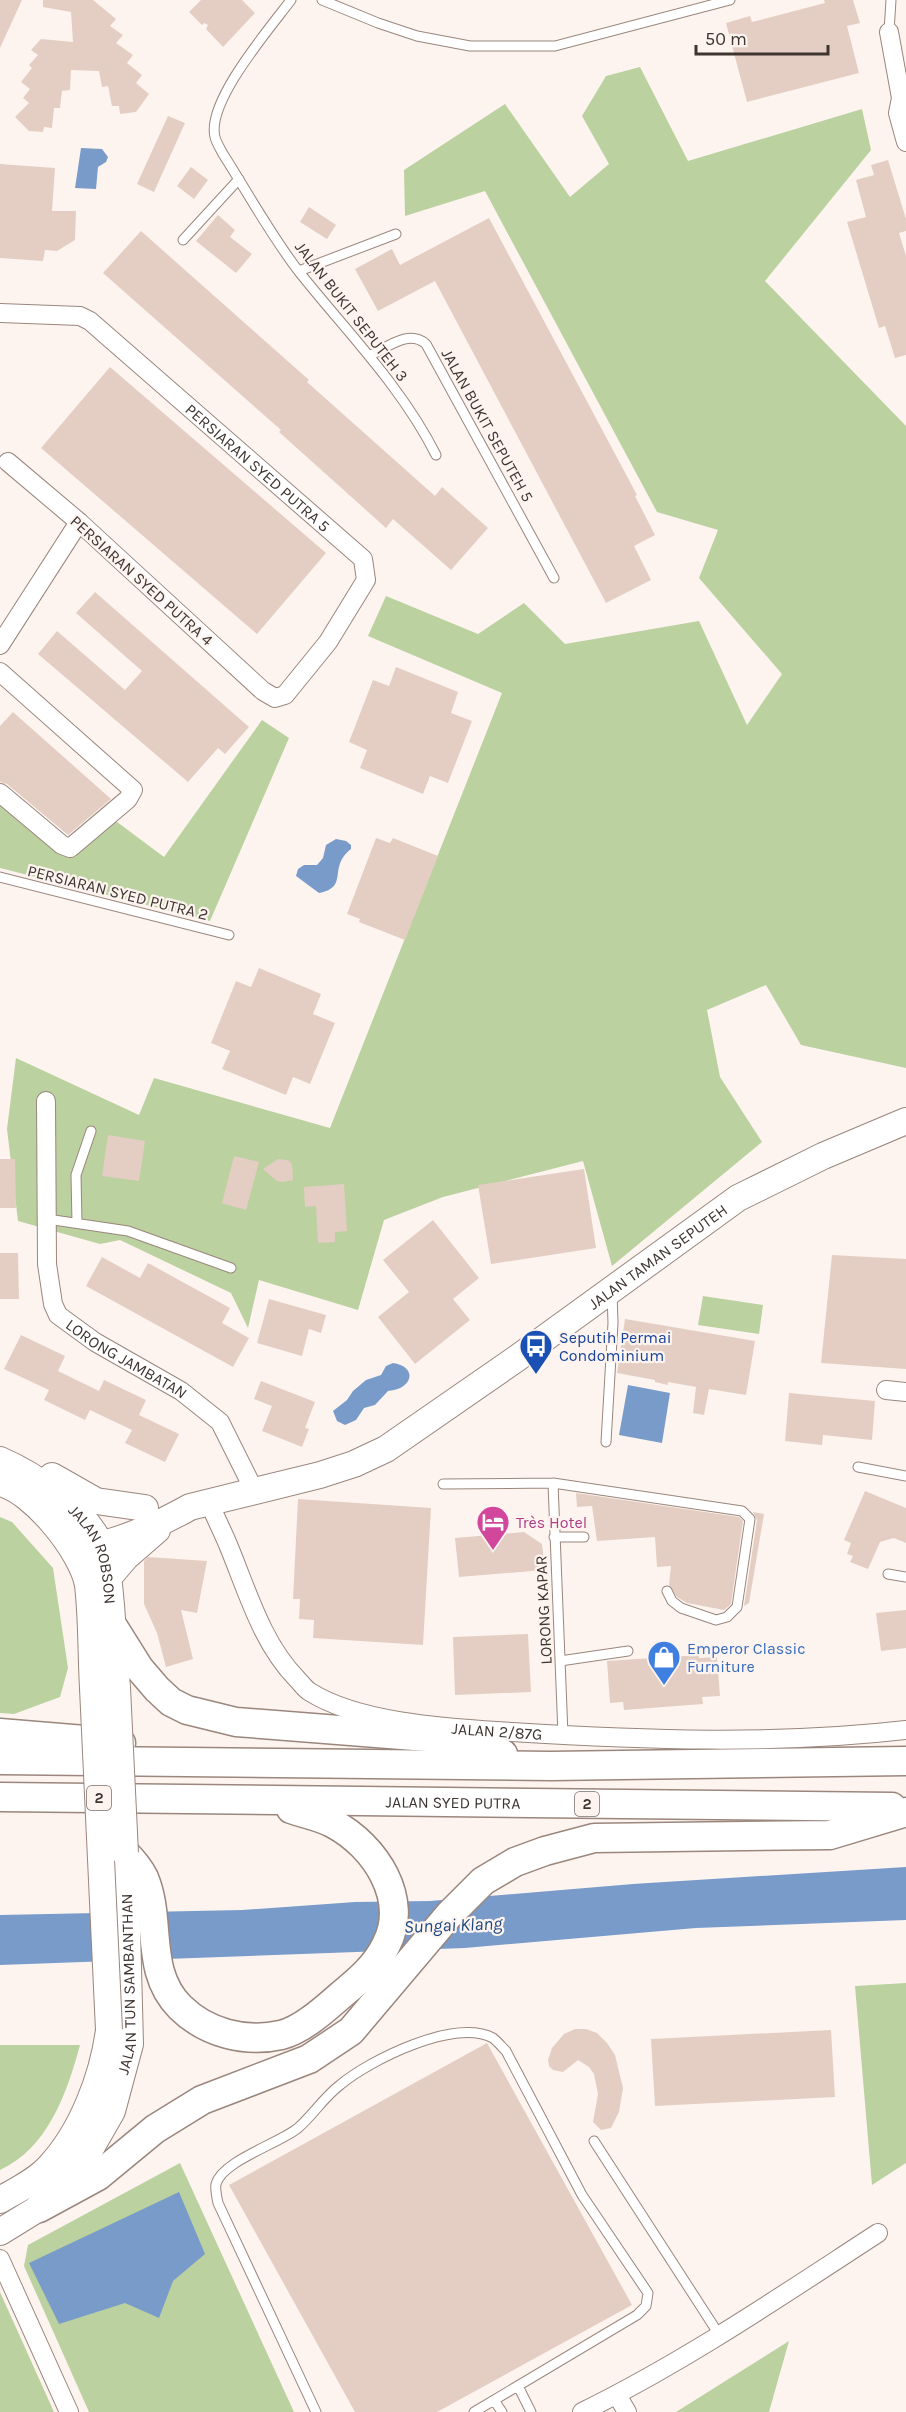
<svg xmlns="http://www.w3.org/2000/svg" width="906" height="2412" viewBox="0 0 906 2412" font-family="Karla,sans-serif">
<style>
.green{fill:#bbd19f}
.water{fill:#799bca}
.building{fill:#e4cec3}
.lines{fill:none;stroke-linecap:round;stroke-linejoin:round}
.lane-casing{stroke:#9a867c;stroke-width:11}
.street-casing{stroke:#9a867c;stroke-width:20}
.secondary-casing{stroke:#9a867c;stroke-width:28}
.primary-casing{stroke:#9a867c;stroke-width:31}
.lane{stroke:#fff;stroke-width:9}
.street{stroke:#fff;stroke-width:18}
.secondary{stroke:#fff;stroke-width:26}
.primary{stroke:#fff;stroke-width:28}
.secondary-bridge-casing{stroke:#9a867c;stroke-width:28;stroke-linecap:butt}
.secondary-bridge{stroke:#fff;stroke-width:26}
.labels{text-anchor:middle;stroke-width:4.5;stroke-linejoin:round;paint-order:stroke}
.shield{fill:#fdf4f0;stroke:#776e6a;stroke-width:1.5}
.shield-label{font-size:15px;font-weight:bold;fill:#3e3531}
.street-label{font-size:16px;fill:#3e3531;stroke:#fdf4f0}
.transit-label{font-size:16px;fill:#164399;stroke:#fdf4f0;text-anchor:start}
.hotel-label{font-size:16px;fill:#b23c85;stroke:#fdf4f0;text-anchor:start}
.shop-label{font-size:16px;fill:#366cbe;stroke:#fdf4f0;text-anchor:start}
.water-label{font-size:18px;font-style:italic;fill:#194781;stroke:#fdf4f0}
</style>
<rect width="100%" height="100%" fill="#fdf4f0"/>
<path class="green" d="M640,67L688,161L862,109L871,150L765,281L906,426V1068L801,1045L766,985L707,1010L720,1077L762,1142L612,1266L583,1161L443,1197L384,1220L358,1310L259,1280L248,1328L231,1293L120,1240L100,1244L18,1221L7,1129L16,1058L139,1115L154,1078L330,1128L502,693L368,636L386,596L478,634L524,603L565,644L699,621L747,725L782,674L699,578L718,530L657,512L485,191L405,216L404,170L505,104L570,197L609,164L582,116L606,76Z
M262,720L289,738L210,921L0,868V798L75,857L109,816L164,857Z
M703,1296L763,1305L759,1334L698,1325Z
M0,1517L12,1522L53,1568L68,1668L60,1697L14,1714L0,1713Z
M906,1983V2163L872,2185L855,1986Z
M0,2045H80C67,2093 48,2148 0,2170Z
M180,2163L294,2412H89L24,2266L28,2245Z
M0,2292L54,2412H0Z
M789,2341L769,2412H676Z"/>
<path class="water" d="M81,148L102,149L108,157L106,162L98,167L96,189L75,188Z
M336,839L346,841L351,845V849C327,868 350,887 319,893L296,876L298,869L304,865H317L323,858L326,845Z
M393,1363C419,1367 412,1390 388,1391L375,1405L364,1408L356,1420L345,1425L337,1421L333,1411L347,1400L353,1391L366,1380L381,1375L386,1366Z
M628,1385L670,1393L662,1443L619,1435Z
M906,1867V1920L696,1928L465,1948L0,1965V1915L242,1910L355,1902L430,1901L633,1884Z
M179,2192L205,2254L173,2281L159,2318L125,2303L59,2324L29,2263Z"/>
<path class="building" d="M0,0H22L0,48Z
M43,0H93L116,19L110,26L123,35L116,43L133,55L127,63L142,75L136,83L149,94L136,112L120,114L119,106H112L108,86L102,87L99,71L71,70L70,90L62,91L60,108H54L52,128L44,127L43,132L29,131L15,117L29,103L23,98L30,89L21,82L32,68L29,65L38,55L31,50L41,39L73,42L71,12L43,7Z
M201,0H242L255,13L223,47L206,29L208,25L204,23L202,25L189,12Z
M824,0H853L860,23L847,26L859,73L747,102L726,23L750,16L752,22L825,3Z
M168,116L185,123L154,192L137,184Z
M888,160L906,219V231L899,233L906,256V355L895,358L885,326L879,328L847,222L866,217L856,180L874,175L871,165Z
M0,164L55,168L52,211H76L75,240L57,251L45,250L43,261L0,258Z
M191,167L208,180L194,199L177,186Z
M309,207L336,225L327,239L300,222Z
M218,215L235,230L230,237L252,254L236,273L196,241Z
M489,218L637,495L635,496L655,535L634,546L651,580L606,603L435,281L378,311L355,269L392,249L400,265Z
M141,231L309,380L307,382L435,496L442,487L488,528L451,570L393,519L386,528L279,432L281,430L103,273Z
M110,367L326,553L257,634L41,448Z
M95,592L249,727L225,754L218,748L188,782L38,654L57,631L125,690L142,671L76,613Z
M396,667L458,692L451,713L472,721L448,783L430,776L423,794L360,768L367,750L349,742L373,680L389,686Z
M13,712L111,799L68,835L7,784L0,782V726Z
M376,838L390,843L393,838L438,856L405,940L359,922L360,919L347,914Z
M259,968L321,994L313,1014L335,1023L310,1084L293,1077L286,1095L222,1069L230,1051L211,1043L236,981L251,987Z
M108,1135L145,1141L139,1181L102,1176Z
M234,1156L259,1162L246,1210L222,1203Z
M0,1159H15L16,1208H0Z
M278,1159L288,1160L292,1164L293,1180L283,1182L277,1181L263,1169Z
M584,1169L596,1248L491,1264L478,1185Z
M344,1184L347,1231L335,1232V1242L318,1243L316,1206L305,1207L304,1187Z
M433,1220L479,1278L453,1299L470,1320L415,1364L378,1317L409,1292L383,1260Z
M0,1253H18L19,1299H0Z
M832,1255L906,1259V1369L821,1363Z
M102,1257L140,1278L148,1263L230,1308L222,1323L249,1338L233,1367L86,1286Z
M269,1299L326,1315L321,1333L309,1329L302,1356L257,1343Z
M625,1319L755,1341L746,1395L709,1389L704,1415L693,1413L696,1387L668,1382V1385L655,1382V1380L617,1373Z
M21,1335L65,1356L58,1371L99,1391L104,1380L146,1400L139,1415L179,1434L165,1462L125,1443L132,1430L90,1410L85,1420L44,1400L49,1390L4,1369Z
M261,1381L315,1402L305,1428L309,1429L302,1447L262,1431L272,1406L254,1399Z
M789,1393L875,1401L872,1440L823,1435L822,1445L785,1441Z
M865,1491L906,1508V1543L894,1538L880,1542L868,1569L850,1562L853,1556L847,1554L851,1543L844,1540Z
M576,1493L739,1517L743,1521L731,1604L724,1610L687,1603L677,1597L669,1585L671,1566L657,1567L655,1537L597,1541L592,1506L577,1507Z
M298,1499L431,1508L423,1645L313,1638L314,1620L299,1619L300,1599H293Z
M753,1512L764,1514L749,1603L744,1606L757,1520Z
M524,1532L542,1544L545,1570L459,1577L455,1538Z
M148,1557L207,1561L197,1613L181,1610L193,1659L166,1667L157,1633L144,1604V1561Z
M906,1610V1648L881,1651L876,1613Z
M528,1634L531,1692L455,1695L453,1637Z
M699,1655V1658L717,1657L720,1696L702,1697L703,1704L624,1710L623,1702L610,1703L607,1661Z
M575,2029H586L597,2033L607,2043L615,2055L623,2088L619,2112L611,2128L601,2130L593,2122L598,2094L594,2074L589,2067L578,2060L563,2072L553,2070L549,2066L548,2060L552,2048L564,2034Z
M831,2030L835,2097L655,2106L651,2039Z
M487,2043L632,2305L437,2412H355L229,2185Z"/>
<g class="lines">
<defs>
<path id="lane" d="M291,0C270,28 206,102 215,137C216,142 220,148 223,154C248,193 271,236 300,273C347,332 402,387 436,455
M322,0L378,23L417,36L470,46H555L730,0
M889,32L891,0
M183,240L239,179
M299,271L396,234
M369,356C388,347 409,329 426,344L554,578
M0,877L229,935
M47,1219L128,1231L231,1268
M77,1223L76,1175L91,1131
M606,1442L613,1323L612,1293
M858,1467L906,1476
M553,1483L563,1735
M443,1484L553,1483L742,1511L750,1519L737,1607L727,1617L716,1620L681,1608L672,1601L667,1591
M554,1537H584
M888,1574L906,1577
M560,1661L628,1651
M594,2141L720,2336
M518,2386L531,2412
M494,2400L502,2412
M316,2412L218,2203C217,2198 215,2190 216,2184C222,2161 280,2143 298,2128C313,2115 324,2097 340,2085C370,2060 454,2018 493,2038C497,2041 502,2047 506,2051L582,2195L648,2293L646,2306L637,2315L474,2412"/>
<g id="street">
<path d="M889,32L901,98L898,113L906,142"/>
<path id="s1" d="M0,313L80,316L90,321L363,559L366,580L328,642L285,695L275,698L263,691L79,522L8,462"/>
<path d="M0,645L79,522"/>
<path d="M0,672L133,790L128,799L70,848L62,845L0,793"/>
<path id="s2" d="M46,1101L47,1264L53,1304L58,1315L95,1342L181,1391L220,1422L254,1490"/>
<path d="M886,1390L906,1392"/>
<path id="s3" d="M209,1502C215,1517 223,1532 229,1547C248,1593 262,1643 297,1679C301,1683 305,1689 310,1692C361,1724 453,1728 512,1732C643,1740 776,1745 906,1730"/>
<path d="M0,2259L69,2412"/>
<path d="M617,2395L627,2412"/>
<path d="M582,2412C686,2361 781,2296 878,2233"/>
</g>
<g id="secondary">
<path id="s4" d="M0,1460C35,1475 86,1510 101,1546C108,1564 109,1586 111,1605C113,1633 115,1661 117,1688"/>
<path d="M52,1476L96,1501L145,1508"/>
<path d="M0,1483C33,1490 83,1553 88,1585C92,1619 91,1654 93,1688"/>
<path id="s5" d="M48,1515C57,1522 74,1541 85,1544C107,1550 169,1519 190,1507L320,1475L354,1464L386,1449L516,1359L738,1198L823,1156L906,1121"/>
<path d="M108,1578L126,1557L157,1530"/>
<path d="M0,2200C17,2190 36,2181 49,2167C82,2132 103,2076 109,2030"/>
<path id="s6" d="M0,2232L39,2208L88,2153L112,2111L130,2044L125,1853"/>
</g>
<g id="primary">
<path d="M112,1625L139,1668L157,1689L171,1702L187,1710L236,1722L440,1738L503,1754"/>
<path d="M0,1733L121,1743"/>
<path d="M0,1760L551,1766L906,1761"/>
<path id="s7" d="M0,1797L892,1807"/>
<path d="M125,1853C132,1860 139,1868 144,1878C162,1920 144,1971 180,2007C206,2033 245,2043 281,2035C302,2030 325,2009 341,1995C359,1980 376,1966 386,1945C410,1899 375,1846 334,1824C322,1817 305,1814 291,1809"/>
<path d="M39,2208L98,2176L155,2129L202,2100L309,2059L351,2031L449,1915L483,1881L515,1862L545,1851L594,1838L830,1835L906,1812"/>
</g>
</defs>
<use href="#lane" class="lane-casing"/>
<use href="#street" class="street-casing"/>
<use href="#secondary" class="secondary-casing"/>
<use href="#primary" class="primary-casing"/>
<use href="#lane" class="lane"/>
<use href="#street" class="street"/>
<use href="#secondary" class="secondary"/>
<use href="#primary" class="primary"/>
<defs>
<path id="secondary-bridge" d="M93,1688L109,2030
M117,1688L125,1853"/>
</defs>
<use href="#secondary-bridge" class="secondary-bridge-casing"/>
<use href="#secondary-bridge" class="secondary-bridge"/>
</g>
<defs>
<symbol id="bus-pin" viewBox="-11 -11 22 30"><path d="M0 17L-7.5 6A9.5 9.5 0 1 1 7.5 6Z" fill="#1a4fb4" stroke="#fdf4f0"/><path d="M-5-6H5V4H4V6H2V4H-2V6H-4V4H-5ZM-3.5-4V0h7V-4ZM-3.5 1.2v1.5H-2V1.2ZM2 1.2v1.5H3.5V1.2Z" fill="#fff"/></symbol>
<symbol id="hotel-pin" viewBox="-11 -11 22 30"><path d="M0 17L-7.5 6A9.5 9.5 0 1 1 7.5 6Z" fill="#d1479c" stroke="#fdf4f0"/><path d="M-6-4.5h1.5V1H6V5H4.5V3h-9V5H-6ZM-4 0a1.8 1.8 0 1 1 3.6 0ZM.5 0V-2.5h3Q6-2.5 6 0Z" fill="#fff"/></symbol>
<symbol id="shop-pin" viewBox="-11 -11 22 30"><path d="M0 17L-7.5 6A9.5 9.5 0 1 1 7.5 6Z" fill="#3f7fe0" stroke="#fdf4f0"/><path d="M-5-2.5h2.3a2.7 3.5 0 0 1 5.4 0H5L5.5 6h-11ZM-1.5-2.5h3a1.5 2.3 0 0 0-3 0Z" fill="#fff"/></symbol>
</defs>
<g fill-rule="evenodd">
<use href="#bus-pin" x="517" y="1327" width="38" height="52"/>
<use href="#hotel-pin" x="474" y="1503" width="38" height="52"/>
<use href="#shop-pin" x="645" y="1638" width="38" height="52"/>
</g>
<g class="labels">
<g class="shield">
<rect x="87" y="1786" width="24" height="24" rx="4.5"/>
<rect x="575" y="1792" width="24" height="24" rx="4.5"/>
</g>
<g class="shield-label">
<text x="99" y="1803">2</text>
<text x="587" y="1809">2</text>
</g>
<g class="street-label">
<text transform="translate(352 311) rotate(52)" y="6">JALAN BUKIT SEPUTEH 3</text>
<text transform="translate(488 425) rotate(61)" y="6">JALAN BUKIT SEPUTEH 5</text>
<text dy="6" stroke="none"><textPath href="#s1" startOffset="314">PERSIARAN SYED PUTRA 5</textPath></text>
<text transform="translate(142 580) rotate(42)" y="6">PERSIARAN SYED PUTRA 4</text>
<text transform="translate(118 892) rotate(14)" y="6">PERSIARAN SYED PUTRA 2</text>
<text dy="6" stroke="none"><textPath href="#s5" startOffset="698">JALAN TAMAN SEPUTEH</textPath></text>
<text dy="6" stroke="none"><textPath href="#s2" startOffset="297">LORONG JAMBATAN</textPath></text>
<text dy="6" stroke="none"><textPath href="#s4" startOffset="140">JALAN ROBSON</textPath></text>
<text transform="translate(543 1610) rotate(-93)" y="6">LORONG KAPAR</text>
<text dy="6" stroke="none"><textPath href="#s3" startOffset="410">JALAN 2/87G</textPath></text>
<text dy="6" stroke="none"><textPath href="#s7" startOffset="453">JALAN SYED PUTRA</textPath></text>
<text dy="6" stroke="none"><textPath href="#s6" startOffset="297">JALAN TUN SAMBANTHAN</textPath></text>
</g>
<g class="transit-label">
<text x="559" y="1343">Seputih Permai<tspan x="559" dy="18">Condominium</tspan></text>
</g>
<g class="hotel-label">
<text x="516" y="1528">Très Hotel</text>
</g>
<g class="shop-label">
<text x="687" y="1654">Emperor Classic<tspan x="687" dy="18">Furniture</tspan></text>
</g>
<g class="water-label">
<text transform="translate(453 1925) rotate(-2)" y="6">Sungai Klang</text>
</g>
</g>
<path d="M696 45v9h132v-9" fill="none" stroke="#3e3531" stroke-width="3"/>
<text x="705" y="45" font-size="18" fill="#3e3531" stroke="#fdf4f0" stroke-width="4.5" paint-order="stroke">50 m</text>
</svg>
